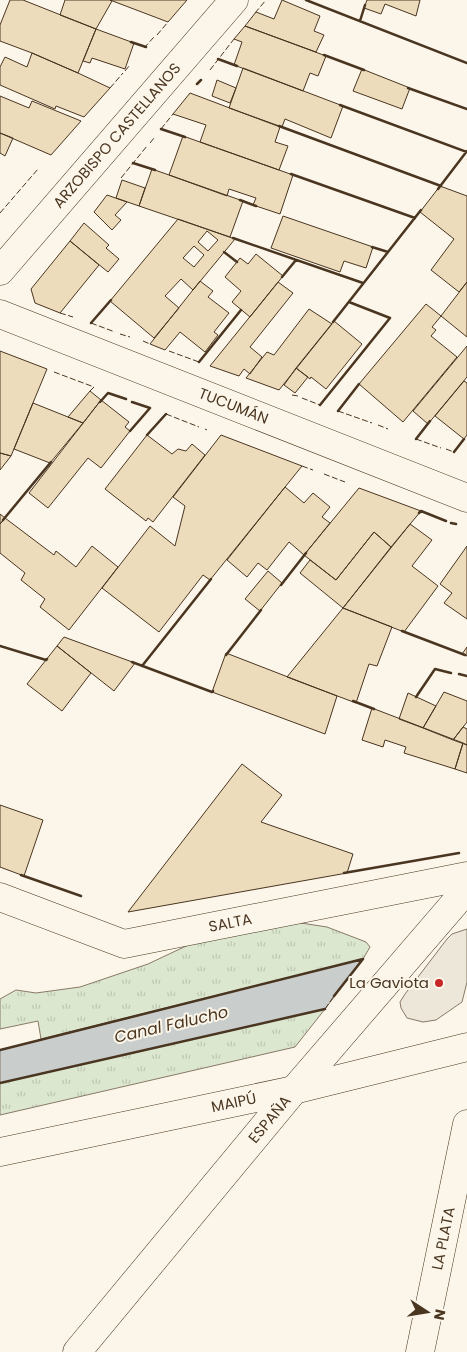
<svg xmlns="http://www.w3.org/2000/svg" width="467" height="1352" viewBox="0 0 467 1352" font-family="Poppins,sans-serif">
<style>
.grass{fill:url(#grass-tufts);stroke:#887966}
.parking{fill:#ede7d9;stroke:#887966}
.water{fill:#c9cecd;stroke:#887966}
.building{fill:#ecdcbc;stroke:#4a3520;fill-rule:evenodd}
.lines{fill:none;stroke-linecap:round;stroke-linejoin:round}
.minor-casing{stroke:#4a3520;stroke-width:29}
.tertiary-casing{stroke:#4a3520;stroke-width:29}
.minor{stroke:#fbf6e9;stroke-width:28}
.tertiary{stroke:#fbf6e9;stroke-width:28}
.fence{stroke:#4a3520;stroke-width:1;stroke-dasharray:6 2.5;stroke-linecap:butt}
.wall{stroke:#4a3520;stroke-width:2.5}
.poi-dot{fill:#c62828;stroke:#fbf6e9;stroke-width:2}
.labels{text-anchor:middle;stroke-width:4;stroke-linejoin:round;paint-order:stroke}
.street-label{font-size:15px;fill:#4a3520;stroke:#fbf6e9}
.poi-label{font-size:15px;fill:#4a3520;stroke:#fbf6e9;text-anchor:end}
.water-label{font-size:16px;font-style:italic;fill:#4a3520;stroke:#fbf6e9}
</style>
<defs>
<pattern id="grass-tufts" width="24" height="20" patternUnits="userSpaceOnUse" patternTransform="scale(1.25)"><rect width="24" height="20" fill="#dce7d0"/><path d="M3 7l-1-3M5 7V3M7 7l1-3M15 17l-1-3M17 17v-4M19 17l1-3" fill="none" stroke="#bec7b2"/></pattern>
</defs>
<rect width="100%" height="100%" fill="#fbf6e9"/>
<path class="grass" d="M288,921L327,927L366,942L370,947L363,959L41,1039L38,1021L0,1029V999L16,990L36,993L80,987L148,964L203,938Z
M325,1009L295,1047L0,1115V1083Z"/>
<path class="parking" d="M467,929V982L462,1002L436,1020L423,1022L407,1018L401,1008L400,1002L405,994L447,939L452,934Z"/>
<path class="water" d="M363,959L325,1009L0,1083V1050Z"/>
<path class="building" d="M10,0H23L96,29L78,73L32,53L0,41V25Z
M65,0H110L112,1L96,29L60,15Z
M110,0H187L168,22Z
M282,0L320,16L314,31L324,35L316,52L245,26L256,12L274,19Z
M367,0H420L416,16L385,4L381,14L364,8Z
M245,26L326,56L318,76L310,73L303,91L234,65L242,42L234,39Z
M96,29L134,43L125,69L92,58L90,63L83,61Z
M32,53L78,73L110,88L84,117L56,106L55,109L0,85V67L5,57L27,67Z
M243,68L343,106L331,138L285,119L282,127L229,108Z
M362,69L410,88L402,109L353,91Z
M217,80L236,88L230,103L212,96Z
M190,93L280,127L275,142L288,146L279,170L200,142L206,125L173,114Z
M0,96L29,108L32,101L81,121L51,155L0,133Z
M0,133L13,138L5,156L0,153Z
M183,136L293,175L280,214L253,205L256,198L229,189L227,196L169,175Z
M152,169L243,201L230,237L139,206Z
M122,180L145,188L139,206L116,198Z
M440,186L467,196V282L459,292L431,270L454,239L420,212Z
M107,195L127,202L115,215L121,220L112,230L94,212Z
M283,216L373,247L366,268L344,261L340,272L271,248Z
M178,219L235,239L193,290L181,279L165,296L179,308L154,338L110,301ZM207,231L218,240L208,251L198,242ZM194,246L204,255L194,267L183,258Z
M84,223L109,245L106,248L119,259L108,272L70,241Z
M70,241L99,265L60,313L35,303L31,289Z
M256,254L283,276L250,317L232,302L241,291L225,277L240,258L248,264Z
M200,281L213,291L208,297L229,313L214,332L218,335L205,352L180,332L165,350L150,344Z
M278,282L293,293L250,347L262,357L250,374L244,369L239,376L210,366Z
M467,282V337L441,316Z
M426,304L441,316L432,327L436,330L431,336L457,357L403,422L359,384Z
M309,309L332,324L279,390L246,378L267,352L274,355Z
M334,321L362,344L326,389L311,377L310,379L296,368Z
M467,346V377L428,424L413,411Z
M0,351L47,369L11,456L0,453Z
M296,368L308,377L295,393L284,385Z
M464,381L467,383V435L464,439L435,416Z
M90,391L101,400L83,423L68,417Z
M101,400L129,422L125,427L130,431L101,468L88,458L48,508L29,493Z
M33,403L83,423L50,463L14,449Z
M147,435L172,454L178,449L186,451L192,444L205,455L153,522L148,518L146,521L105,489Z
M221,435L302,466L210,580L203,575L159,632L102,588L150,526L175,546L185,506L173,497Z
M0,453L11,456L0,470Z
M285,487L304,503L313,493L330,507L322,517L330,523L304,555L289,542L267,570L258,563L247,577L227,560Z
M359,488L421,511L391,547L374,532L336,580L304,555Z
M0,514L5,518L0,524Z
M5,518L54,555L56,551L76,567L92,546L118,567L69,630L40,607L45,599L21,580L25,573L0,553V524Z
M410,524L432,540L412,566L438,586L404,632L343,608Z
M374,532L391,547L343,608L300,573L310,560L336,580Z
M467,546V619L444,603L452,593L440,584Z
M268,571L282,583L260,611L245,599Z
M343,608L392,627L377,666L369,664L356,703L287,677Z
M64,637L135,663L114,691L57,646Z
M57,646L91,673L62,711L27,684Z
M467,647V656L462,654Z
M226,653L337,696L325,734L212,692Z
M444,692L467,701V722L453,740L423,728Z
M408,693L436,706L423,728L399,719Z
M372,708L463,743L455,769L404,753L406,747L385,740L383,747L362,740Z
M463,727L467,729V745L453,740Z
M463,743L467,745V773L455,769Z
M242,764L282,795L261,822L353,854L347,873L128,912Z
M0,805L43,820L24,876L0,867Z"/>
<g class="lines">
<defs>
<g id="minor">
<path id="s1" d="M0,271L234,0"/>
<path id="s2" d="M0,314L467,498"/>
<path id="s3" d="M0,897L124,944L467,876"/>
<path id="s4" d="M0,1152L294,1090L467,1047"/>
<path id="s5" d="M420,1352L467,1124"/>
</g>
<g id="tertiary">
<path id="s6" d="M77,1352L294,1090L467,889"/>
</g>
</defs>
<use href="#minor" class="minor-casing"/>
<use href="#tertiary" class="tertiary-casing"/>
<use href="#minor" class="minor"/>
<use href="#tertiary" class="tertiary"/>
<path class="fence" d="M255,13L266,0
M157,35L168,22
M144,48L154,37
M210,70L234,39
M125,71L129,66
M110,88L123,73
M161,129L173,114
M150,143L154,138
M121,178L147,146
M0,213L38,169
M60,313L73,317
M91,323L115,332
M120,334L130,337
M143,341L150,344
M169,351L199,362
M54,372L94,387L90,391
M292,395L298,396
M302,398L320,405
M338,411L372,423
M166,414L199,427
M378,425L388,429
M205,429L207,430
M416,439L441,448
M446,449L454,452
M302,466L313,470
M324,474L345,482
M325,1009L334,996"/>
<path class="wall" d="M306,0L467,63
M360,21L365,5
M131,42L146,47
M324,55L364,70
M218,59L237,66
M197,84L201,80
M408,88L467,109
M340,105L467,152
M279,126L441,186
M161,129L185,137
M133,163L155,170
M291,174L415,218
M438,189L467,151
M240,200L256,206
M233,238L363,283
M372,247L388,252
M224,252L237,262
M282,277L296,260
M333,322L421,210
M91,323L111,300
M199,362L241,310
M100,402L108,393L126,399
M320,405L390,318L349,302
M338,411L359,384
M130,431L150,408L132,402
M147,435L166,414
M416,439L430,421
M454,452L464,439
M419,513L421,511L446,521
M3,520L51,462
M451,523L456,524
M281,585L306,553
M402,631L465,655
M0,646L46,660L47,659
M226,655L261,610
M132,662L212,692L213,691
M142,666L211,579
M459,674L467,676
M416,697L435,669L451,673
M353,701L374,709
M344,873L459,853
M21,875L81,896
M334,996L363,959
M0,1050L363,959
M0,1083L325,1009"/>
</g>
<circle class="poi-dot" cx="439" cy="983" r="5"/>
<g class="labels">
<g class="street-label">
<text dy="5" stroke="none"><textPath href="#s1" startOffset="179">ARZOBISPO CASTELLANOS</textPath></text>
<text dy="5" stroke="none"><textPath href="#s2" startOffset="251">TUCUMÁN</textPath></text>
<text dy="5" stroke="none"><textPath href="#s3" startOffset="241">SALTA</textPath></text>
<text dy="5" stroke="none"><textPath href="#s4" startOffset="239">MAIPÚ</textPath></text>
<text dy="5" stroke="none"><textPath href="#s6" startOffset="302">ESPAÑA</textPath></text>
<text dy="5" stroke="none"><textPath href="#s5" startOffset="116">LA PLATA</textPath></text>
</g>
<g class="poi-label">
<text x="429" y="988">La Gaviota</text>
</g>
<g class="water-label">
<text transform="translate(171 1024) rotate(-13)" y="6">Canal Falucho</text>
</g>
</g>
<g transform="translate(427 1312) rotate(102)" stroke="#fbf6e9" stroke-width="4" paint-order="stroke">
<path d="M0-4L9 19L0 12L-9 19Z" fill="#4a3520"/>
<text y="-8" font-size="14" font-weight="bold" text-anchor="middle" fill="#4a3520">N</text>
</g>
</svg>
